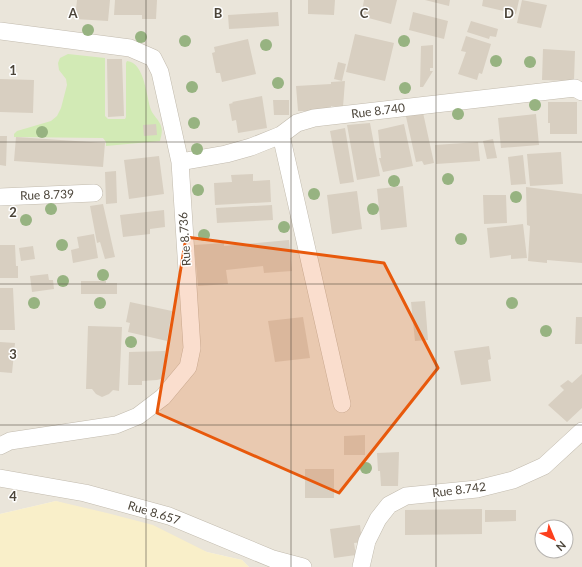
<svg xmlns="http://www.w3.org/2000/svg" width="582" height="567" viewBox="0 0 582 567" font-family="Lato,sans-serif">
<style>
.residential{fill:#eae5da;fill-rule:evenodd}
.green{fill:#d2eab5}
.sand{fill:#f9efc9}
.building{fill:#d8cfc1}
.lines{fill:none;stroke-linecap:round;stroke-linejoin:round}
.minor-casing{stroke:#c2bbae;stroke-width:18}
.minor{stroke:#fff;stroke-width:17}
.tree{fill:#97b381}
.marked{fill:#e8590c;fill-opacity:0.2;stroke:#e8590c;stroke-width:3;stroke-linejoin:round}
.grid{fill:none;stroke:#4b4439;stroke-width:1;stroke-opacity:0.55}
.labels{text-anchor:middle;stroke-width:3;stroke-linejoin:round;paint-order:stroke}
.street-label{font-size:12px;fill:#4b4439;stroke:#fff}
.grid-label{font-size:13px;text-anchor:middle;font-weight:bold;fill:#4b4439;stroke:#fff;stroke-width:3;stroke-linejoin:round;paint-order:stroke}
</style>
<rect width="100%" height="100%" fill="#f6f3ec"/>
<path class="residential" d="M0,0H582V567H249L242,560L207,552L56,501L0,514ZM542,527H566V551H542Z"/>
<path class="green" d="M68,54L105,58V116L108,119H125L126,117V63L127,61C145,63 146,96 151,110C153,115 159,120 161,126C163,131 161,136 160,141L106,146V142L103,138L14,137V134L17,131L51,121L57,116L61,108L67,85L66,79L59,70L58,63L60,58Z"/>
<path class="sand" d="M56,501L107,513L153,525L207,552L242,560L249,567H0V514Z"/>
<path class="building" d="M77,0H110L108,21L75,19Z
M115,0H157L156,19H142V15H114Z
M308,0H335L334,15L308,14Z
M364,0H397L391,24L361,16Z
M425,0H450L449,6Z
M483,0H519L516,14L482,6Z
M522,0L547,5L541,28L517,23Z
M278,12L279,26L229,29L228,15Z
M413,12L448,21L444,39L409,30Z
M471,21L498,29L496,37L490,36L489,39L467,32Z
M355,34L394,43L385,81L346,72Z
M466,36L491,44L482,74L479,73L477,80L458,74L466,52L461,51Z
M248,39L256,74L222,82L220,73H216L212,53L215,52L214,47Z
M433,45V68H430V71H433L423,87H420L421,46Z
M543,49L575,51L574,81L542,80Z
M107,59H122L124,116L108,117Z
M338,62L346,64L342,81L334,79Z
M0,79L34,80L33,113L0,112Z
M345,81L343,107L331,106V111H298L296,86L331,84V82Z
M262,96L267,128L238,133L236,120L232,121L229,104L233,103L232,102Z
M273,100H289V115H274Z
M548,102H577V134H550V123H548Z
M422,108L434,163L424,165L422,161L416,162L405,112Z
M536,114L539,145L501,148L498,118Z
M370,123L380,176L357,180L347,125Z
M156,124L157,135L144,136L143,125Z
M404,124L413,166L383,172L379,158H381L380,149L378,130Z
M345,128L354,182L340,184L330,131Z
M0,136H7L6,166L0,165Z
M16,137L105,143L103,167L14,161Z
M493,139L497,158L487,159L483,141Z
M478,142L480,161L436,164L435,145Z
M561,152L563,184L530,186L527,154Z
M523,155L526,184L511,185L508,157Z
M159,156L164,194L129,199L124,160Z
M116,171L117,203L106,204L105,172Z
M253,174V181L270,180L271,202L215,205L214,183L232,182L231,175Z
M403,186L407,227L381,230L377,189Z
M526,187L582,194V263L547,260V263L528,261L530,226L527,225Z
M357,191L362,229L332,234L327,195Z
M483,195H506L507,223L484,224Z
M103,204L115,257L105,259L100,242L97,243L90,206Z
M272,205L273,220L217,223L216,208Z
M164,210L165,227L150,229V234L123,237L120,215Z
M523,224L527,258L511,259V255L490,258L487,228Z
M94,234L98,258L73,263L71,250L79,248L77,237Z
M289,240L292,271L264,273L263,266L226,270L228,284L198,286L194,245L224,243V246Z
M0,245H15L16,266H18V278H0Z
M33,246L35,259L21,261L19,248Z
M48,274L49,280H53L54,289L32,292L30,276Z
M81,281H106V283H117V294H81Z
M0,288H13L15,330H0Z
M425,301L428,340L415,341L411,302Z
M130,302L172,311L167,341L128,332L130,323L126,322Z
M303,317L310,358L275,362L268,321Z
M576,317H582V344H575Z
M88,326L122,327L119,391L113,390L109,394L102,397L96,394L92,389H86Z
M0,342L15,343L12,373L0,372Z
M489,346L491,359L488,360L491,381L461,385L454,351Z
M165,351V372L163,377L161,379L157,380L142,381V385H128L129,352Z
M582,374V408L567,422L548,405L564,390L560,386L568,380L572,383Z
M365,435V455H344V436Z
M399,452L398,486H381L380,471H378L377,453Z
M305,469H334V498H305Z
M482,509V534L405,535V510Z
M485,510H516V521L485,522Z
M360,525L362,542L354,543L356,555L334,558L330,529Z"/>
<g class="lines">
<defs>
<path id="minor" d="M0,31L130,48L153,58L160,72L180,162L192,348L188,367L163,397L138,416L116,425L10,441L0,446
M281,135L342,404
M180,162L226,154L251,147L281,135L297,123L314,118L575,88L582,92
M0,197L94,193
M0,478L85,493L169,516L273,559L303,567
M361,567L367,541L378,519L389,505L406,496L477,489L513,480L544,466L582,431"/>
</defs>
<use href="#minor" class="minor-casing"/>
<use href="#minor" class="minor"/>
</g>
<g class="tree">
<circle cx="88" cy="30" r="6"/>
<circle cx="141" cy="37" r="6"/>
<circle cx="185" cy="41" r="6"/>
<circle cx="404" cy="41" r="6"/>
<circle cx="266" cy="45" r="6"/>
<circle cx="496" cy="61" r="6"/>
<circle cx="530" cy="62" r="6"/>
<circle cx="278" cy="83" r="6"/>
<circle cx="192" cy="87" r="6"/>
<circle cx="405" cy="88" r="6"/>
<circle cx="535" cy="105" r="6"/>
<circle cx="458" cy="114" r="6"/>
<circle cx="194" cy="123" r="6"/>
<circle cx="42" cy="132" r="6"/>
<circle cx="197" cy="149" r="6"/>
<circle cx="448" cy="179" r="6"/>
<circle cx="394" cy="181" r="6"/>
<circle cx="198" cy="190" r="6"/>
<circle cx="314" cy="194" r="6"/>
<circle cx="516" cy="197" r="6"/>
<circle cx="51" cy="209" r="6"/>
<circle cx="373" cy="209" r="6"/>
<circle cx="26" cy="220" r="6"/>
<circle cx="284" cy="227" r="6"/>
<circle cx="204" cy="235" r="6"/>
<circle cx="461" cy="239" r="6"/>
<circle cx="62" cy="245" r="6"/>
<circle cx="103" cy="275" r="6"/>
<circle cx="63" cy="281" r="6"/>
<circle cx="34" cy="303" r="6"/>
<circle cx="100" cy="303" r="6"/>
<circle cx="512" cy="303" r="6"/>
<circle cx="546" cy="331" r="6"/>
<circle cx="131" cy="342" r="6"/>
<circle cx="366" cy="468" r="6"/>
</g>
<path class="marked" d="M186,237L384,263L438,368L339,493L157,413Z"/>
<path class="grid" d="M146,0V567M291,0V567M436,0V567M0,142H582M0,284H582M0,425H582"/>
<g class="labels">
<g class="street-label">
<text transform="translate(378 111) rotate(-7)" y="4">Rue 8.740</text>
<text transform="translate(47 195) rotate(-2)" y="4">Rue 8.739</text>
<text transform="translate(185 239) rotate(-94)" y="4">Rue 8.736</text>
<text transform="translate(459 490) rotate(-7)" y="4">Rue 8.742</text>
<text transform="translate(154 513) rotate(17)" y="4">Rue 8.657</text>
</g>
</g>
<g class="grid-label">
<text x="73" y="18">A</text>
<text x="218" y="18">B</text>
<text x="364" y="18">C</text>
<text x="509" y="18">D</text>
<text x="13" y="75">1</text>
<text x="13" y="217">2</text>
<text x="13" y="359">3</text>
<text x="13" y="501">4</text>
</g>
<g transform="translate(554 539) rotate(136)"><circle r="19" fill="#ffffff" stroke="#b7b4b0"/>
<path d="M0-3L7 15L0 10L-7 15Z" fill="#fc3f1d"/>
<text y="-6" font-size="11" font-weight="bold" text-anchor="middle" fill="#4b4439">N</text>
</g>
</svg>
